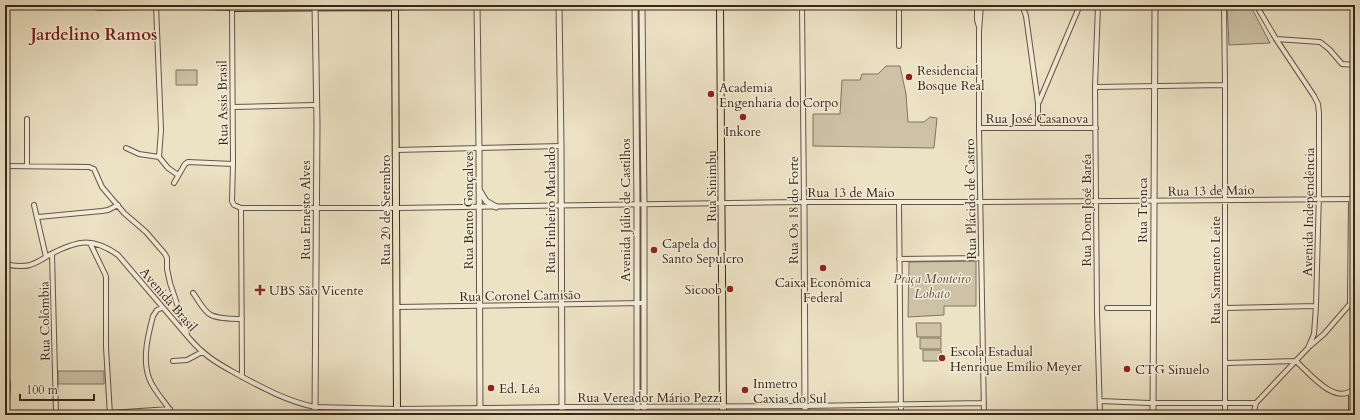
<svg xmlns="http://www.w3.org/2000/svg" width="1360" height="420" viewBox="0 0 1360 420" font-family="Cardo,serif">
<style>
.green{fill:#cdc2a7;stroke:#827460}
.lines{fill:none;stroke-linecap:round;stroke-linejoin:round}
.minor-casing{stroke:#645644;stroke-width:6}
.tertiary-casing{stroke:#645644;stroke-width:7}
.primary-casing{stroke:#37271a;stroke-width:8}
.minor{stroke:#f3ecd9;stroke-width:4}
.tertiary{stroke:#f3ecd9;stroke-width:5}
.primary{stroke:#ece2c4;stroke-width:6}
.poi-dot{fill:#8f2418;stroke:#f3ecd9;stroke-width:1.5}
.labels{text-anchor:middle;stroke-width:3;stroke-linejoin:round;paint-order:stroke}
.poi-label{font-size:13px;fill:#37271a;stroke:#f3ecd9;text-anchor:start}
.street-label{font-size:13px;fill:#37271a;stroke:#f3ecd9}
.park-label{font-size:13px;font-style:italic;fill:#5c4e3d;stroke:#f3ecd9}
.district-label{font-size:17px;font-weight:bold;fill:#7a1f14;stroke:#f3ecd9}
</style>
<rect width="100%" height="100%" fill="#ece2c4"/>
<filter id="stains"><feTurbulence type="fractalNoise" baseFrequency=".005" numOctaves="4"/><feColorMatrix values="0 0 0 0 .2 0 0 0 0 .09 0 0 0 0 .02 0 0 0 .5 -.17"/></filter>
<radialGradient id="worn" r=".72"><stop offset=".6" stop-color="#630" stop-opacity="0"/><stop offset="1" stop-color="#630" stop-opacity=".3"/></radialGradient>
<path class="green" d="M1227,5H1250L1270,43L1229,45Z
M886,66H900L906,94L908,122H924L930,117L937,118L934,148L813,146V114H840L842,80H860L862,74H878Z
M176,70H197V85H176Z
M976,261V306H944V315L908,317L909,262Z
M941,323V337H917L916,323Z
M920,338H941V349H920Z
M923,350H941L942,361H923Z
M58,371H104V384H58Z"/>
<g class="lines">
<defs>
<path id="minor" d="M80,5L101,8L168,6L232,8L233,164L232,201L234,205L241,208H397L804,202H980L1355,199
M156,5L161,130L159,157
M802,5L804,202
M899,5V46
M977,5V20L979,27
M981,5L979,31V128L984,415
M1022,5L1026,16L1038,103V128
M1098,5L1095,87L1097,313L1100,415
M1224,5L1225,85V415
M1276,39L1320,42L1329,49L1342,64L1355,65
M1095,87L1225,85
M1039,102L1080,5
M233,107L315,105
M979,128H1096
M126,148L139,154L159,157L168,168L178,175
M396,150L561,146
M5,166L89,167L94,169L102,187L124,213L146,232L165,254L167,258V269L170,283L187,334
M27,166V119
M174,183L185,164L188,162L233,164
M899,202L901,415
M34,205L46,257
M241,208L242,377
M38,217L102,211L108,210L118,205
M90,243L105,274L106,277V347L110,415
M52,254L56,413
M899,259L981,258
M5,264C13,266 22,267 30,265C36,263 43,259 49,255C76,241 91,236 118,255L189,338C195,345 201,351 209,357C217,363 226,368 235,373C261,387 286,401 315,407L397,409L562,407L805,406L984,403
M193,293C198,299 203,311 211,315C219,319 232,319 242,319
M397,307L644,303
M162,308L157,310L153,316C148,335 142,359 149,378C154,392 166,402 173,415
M1107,308H1154
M1225,308L1316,306
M1310,346L1324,334L1350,304L1351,199
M173,361L187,360L202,352
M1225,363L1296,361C1310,374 1336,407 1355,388
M5,364L8,385L6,415
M1100,401L1149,403H1256
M49,415L52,413H110L170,409
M1253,415L1256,403L1308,348L1314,334L1316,306L1319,192V113L1318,104L1314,96L1276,39L1256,5
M1351,415V392"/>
<path id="tertiary" d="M477,5L479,148L480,415
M559,5L561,146L562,415
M635,5L637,205V415
M642,5L644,205V415
M395,7L454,5
M480,191L486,201L496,207
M804,202L805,415
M315,415L317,124L315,5
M1153,415L1155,5"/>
<path id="primary" d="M232,5V8L395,7L397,415
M720,5L723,415"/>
</defs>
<use href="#minor" class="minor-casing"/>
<use href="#tertiary" class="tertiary-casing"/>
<use href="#primary" class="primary-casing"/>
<use href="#minor" class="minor"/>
<use href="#tertiary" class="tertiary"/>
<use href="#primary" class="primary"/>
</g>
<g class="poi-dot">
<circle cx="909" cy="77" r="4"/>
<circle cx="711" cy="94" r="4"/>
<circle cx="743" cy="117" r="4"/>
<circle cx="654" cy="250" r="4"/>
<circle cx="823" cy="268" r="4"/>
<circle cx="730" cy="289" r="4"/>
<path d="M258 284h4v4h4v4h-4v4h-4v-4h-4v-4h4z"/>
<circle cx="942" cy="358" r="4"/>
<circle cx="1127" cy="369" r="4"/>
<circle cx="491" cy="388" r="4"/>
<circle cx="745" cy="390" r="4"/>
</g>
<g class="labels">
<g class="poi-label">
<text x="917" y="75">Residencial<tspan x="917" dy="15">Bosque Real</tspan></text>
<text x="719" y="92">Academia<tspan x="719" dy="15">Engenharia do Corpo</tspan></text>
<text x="743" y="136" text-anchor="middle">Inkore</text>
<text x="662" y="248">Capela do<tspan x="662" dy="15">Santo Sepulcro</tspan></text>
<text x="823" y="287" text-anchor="middle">Caixa Econômica<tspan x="823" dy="15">Federal</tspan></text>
<text x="722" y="294" text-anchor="end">Sicoob</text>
<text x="269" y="295">UBS São Vicente</text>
<text x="950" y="356">Escola Estadual<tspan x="950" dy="15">Henrique Emílio Meyer</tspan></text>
<text x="1135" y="374">CTG Sinuelo</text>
<text x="753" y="388">Inmetro<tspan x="753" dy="15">Caxias do Sul</tspan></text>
<text x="499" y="393">Ed. Léa</text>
</g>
<g class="street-label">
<text transform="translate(222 103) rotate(-91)" y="5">Rua Assis Brasil</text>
<text x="1037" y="123">Rua José Casanova</text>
<text transform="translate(711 186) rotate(-90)" y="5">Rua Sinimbu</text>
<text transform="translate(1211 190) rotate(-1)" y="5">Rua 13 de Maio</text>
<text x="851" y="197">Rua 13 de Maio</text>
<text transform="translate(970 199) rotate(-91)" y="5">Rua Plácido de Castro</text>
<text transform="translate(305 210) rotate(-90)" y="5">Rua Ernesto Alves</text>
<text transform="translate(385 210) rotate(-90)" y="5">Rua 20 de Setembro</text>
<text transform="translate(468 210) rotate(-90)" y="5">Rua Bento Gonçalves</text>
<text transform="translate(550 210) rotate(-90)" y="5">Rua Pinheiro Machado</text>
<text transform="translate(625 210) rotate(-90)" y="5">Avenida Júlio de Castilhos</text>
<text transform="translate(793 210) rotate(-90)" y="5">Rua Os 18 do Forte</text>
<text transform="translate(1086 210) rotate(-90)" y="5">Rua Dom José Baréa</text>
<text transform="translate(1142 210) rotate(-90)" y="5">Rua Tronca</text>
<text transform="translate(1308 212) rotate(-89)" y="5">Avenida Independência</text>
<text transform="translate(1215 270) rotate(-90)" y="5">Rua Sarmento Leite</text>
<text transform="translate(520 295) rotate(-1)" y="5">Rua Coronel Camisão</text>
<text transform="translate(169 299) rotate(49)" y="5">Avenida Brasil</text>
<text transform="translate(44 321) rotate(-91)" y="5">Rua Colômbia</text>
<text x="650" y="402">Rua Vereador Mário Pezzi</text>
</g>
<g class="park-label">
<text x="932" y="283">Praça Monteiro<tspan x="932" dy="15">Lobato</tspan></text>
</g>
<g class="district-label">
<text x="94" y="40">Jardelino Ramos</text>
</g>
</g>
<rect width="1360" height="420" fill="none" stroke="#ece2c4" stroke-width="20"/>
<rect x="6" y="6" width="1348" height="408" fill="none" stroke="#37271a" stroke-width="2"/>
<rect x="10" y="10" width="1340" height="400" fill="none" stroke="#37271a"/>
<path d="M20 394v6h74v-6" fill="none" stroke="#37271a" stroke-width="2"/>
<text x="26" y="394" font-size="12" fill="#37271a" stroke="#f3ecd9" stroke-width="3" paint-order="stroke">100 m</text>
<rect width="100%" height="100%" filter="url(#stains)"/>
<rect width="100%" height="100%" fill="url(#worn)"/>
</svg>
